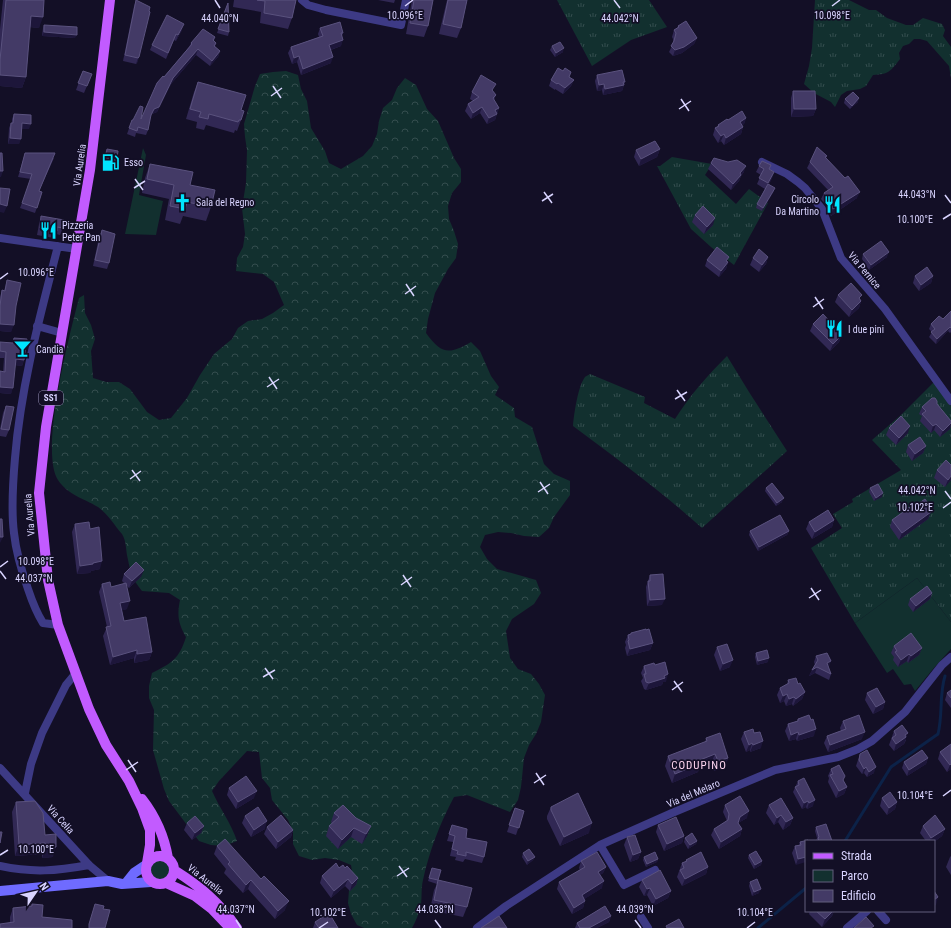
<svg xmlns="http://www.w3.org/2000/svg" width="951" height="928" viewBox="0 0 951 928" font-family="'Roboto Condensed',sans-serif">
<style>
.grass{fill:url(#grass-tufts)}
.forest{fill:url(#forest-crowns)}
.green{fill:#12302f}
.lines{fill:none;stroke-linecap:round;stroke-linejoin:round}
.stream{stroke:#0c2248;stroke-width:3}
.street{stroke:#3d3a85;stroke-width:8}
.secondary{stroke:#6f6bff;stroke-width:10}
.primary{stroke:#c25bff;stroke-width:10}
.wall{fill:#312854}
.shaded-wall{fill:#1d163a}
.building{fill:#433a66;stroke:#5a527e}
.ticks{fill:none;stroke:#d9d4ff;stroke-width:1.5}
.labels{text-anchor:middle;stroke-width:3.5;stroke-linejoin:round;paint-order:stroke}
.shield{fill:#130f26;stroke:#9e99be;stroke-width:1}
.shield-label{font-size:9px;font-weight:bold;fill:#d9d4ff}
.poi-label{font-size:10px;fill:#d9d4ff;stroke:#130f26;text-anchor:start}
.street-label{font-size:10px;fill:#d9d4ff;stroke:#130f26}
.neighbourhood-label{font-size:11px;letter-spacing:1px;fill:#ffd6f0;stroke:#130f26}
.ticks-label{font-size:10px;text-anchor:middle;fill:#d9d4ff;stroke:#130f26;stroke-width:3.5;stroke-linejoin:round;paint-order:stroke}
</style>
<defs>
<pattern id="grass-tufts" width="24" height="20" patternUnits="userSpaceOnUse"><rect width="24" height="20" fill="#12302f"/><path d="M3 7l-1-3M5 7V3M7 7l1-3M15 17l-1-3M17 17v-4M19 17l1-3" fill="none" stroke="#344d4e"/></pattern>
<pattern id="forest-crowns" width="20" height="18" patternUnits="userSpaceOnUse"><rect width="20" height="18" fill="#12302f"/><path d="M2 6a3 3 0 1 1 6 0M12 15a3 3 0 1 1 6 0" fill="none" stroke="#344d4e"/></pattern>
</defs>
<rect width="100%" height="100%" fill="#130f26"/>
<path class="grass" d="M557,0H649L667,27L631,40L592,66Z
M815,0H849L869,10H876L887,18L906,25H913L923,18L942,24L945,30L943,36L951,47V78L949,66L927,41L920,39H914L909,44L903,46L899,53L900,59C890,72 889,74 873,75L866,86L860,89L847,91L841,95L835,107L831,102L814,93L804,84L809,66L812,48Z
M672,157L712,164L705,175L736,204L749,189L768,203L734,265L711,247L691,229L657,166H660Z
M727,356L749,392L787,451L702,528C661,491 617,459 573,426C574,414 578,386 585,377C585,377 590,374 590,374L645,397L644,403L675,419C691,394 707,376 727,356Z
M934,382L951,406V622L917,578L855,623L811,548L842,528L833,514L853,502L852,499L901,470L872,440L902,414Z"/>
<path class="forest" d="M286,71L298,75L301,89L307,101L311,128L325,151L329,163L341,169L363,156L372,146L377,134L379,121L383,108L392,100L397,88L405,78L416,85L427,109L438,121L454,158L461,169V182L452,193L448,206L449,219L454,231L458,244L456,258L448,269L435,293L428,319L426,333C441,354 449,355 471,342L480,351L491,376L499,387L495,395L514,408L515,417L532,427L544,464L554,474L570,481V495L554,517L549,528L539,537L524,536L511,533L498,532L485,535L480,547L487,559L497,569L536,580L541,593L534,604L512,619L506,631L510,658L518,669L531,674L539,684L545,695L541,722L536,734L529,745L524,758L521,787L518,800L510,812L467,795L454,797C440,823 429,852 423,880C421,888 422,897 421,905C419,913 416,921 412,928H364L357,925L351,914L348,903L349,890L353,877L351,865L339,860L325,858L312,860L299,856L293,844V831L288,820L272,800L270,788L262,778L259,752L247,751L219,781L212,791C220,809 231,823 237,841L224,846L211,845L199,841L169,801L164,789L153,750L154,710L149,698V686L152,673C172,663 179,659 186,637C178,623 177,615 180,600L169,593L142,591C132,579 130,570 127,555C126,549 126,540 122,534C115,526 107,513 98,507C83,498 68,495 58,480C39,451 70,333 79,298L84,295L85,313L91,325L95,339L91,351L93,378L106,382H119L130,389L147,412L159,420L171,418L187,398L200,375L214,354L232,339L238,328L248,321L262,319L273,313L284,305L274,282L263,274L236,271L237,258L243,247L245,234L242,208L246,183L247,150L245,137L244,124L255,86L260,74L273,72Z"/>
<path class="green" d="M143,148L146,155L139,195L163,201L156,235L125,234Z
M917,578L951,622V649L933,669L915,691L911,684L904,685L893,669L887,673L855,623Z
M148 870a12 12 0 1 1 24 0a12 12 0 1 1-24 0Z"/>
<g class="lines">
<path class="stream" d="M845,841L891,767L938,734C943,714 939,695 945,676
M758,928L806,888"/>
<path class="street" d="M302,0L308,5L326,10L401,25L406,0
M762,162L787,174L798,182L805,188L822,209L841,258L885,309L951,401
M0,238L77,249
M37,326L62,333
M58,625L43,623C36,612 32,601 28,589C22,572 16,552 14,533C11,510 13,481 15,458C21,385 40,316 58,246
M0,768L89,865L108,881
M25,793L31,764L42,733L66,685L76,673
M600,845L624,885L655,870
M0,866C33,873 56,871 89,865
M878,911L886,920
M641,917L648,928
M477,928L506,906L600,845L672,813L775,770L838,757L858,749L872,741L905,712L942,665L951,657
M847,928L867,911"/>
<path class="secondary" d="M126,883L134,873L146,865
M0,891L108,881L122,884L151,882"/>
<path class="primary" d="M110,0L90,170L46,427L39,493L48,580L58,625L89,709L106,745L129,781L142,808L150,830V845L147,863
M142,799C156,817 164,835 168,858
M146 870a14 14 0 1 1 28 0a14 14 0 1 1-28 0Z
M174,870C201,887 219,902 237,928
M166,883L195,896L212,909L230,928"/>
</g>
<path class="wall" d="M3,0H44L39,28L30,27L26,77L22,88L0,86V29Z
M136,0L139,57L137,63L136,64L123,61L134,6Z
M234,0H296L292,18L288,29L260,23L261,12L233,7Z
M378,0H395L394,3Z
M412,0H433L428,26L424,37L406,34Z
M447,0H467L461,28L457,38L439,34Z
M228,3L229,32L228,36L217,33Z
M44,25L75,38L42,36L43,28Z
M678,26L697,38L694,44L682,53L673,56L669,52L673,44V39L672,37L674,30L677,28Z
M320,28L343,33L342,36L341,46L331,50V63L301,75L297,62L292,64L288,53L291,47L319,37L318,34Z
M182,30L176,41L174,40L166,59L150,50L152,45Z
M215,37L214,41L216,43L215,46L220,51L218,57L210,66L196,55L171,84L157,112L152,114L150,118L148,130L146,135L136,133L135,137L127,134L132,120H133L141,119L164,77L189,47L191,43Z
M552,46L563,52L555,57L550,50Z
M83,71L92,74L84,93L76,90Z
M597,75L625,82L622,91L603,95L602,90L597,91L595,81Z
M569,77L574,80L571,86L563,94L555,89V90L549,86L551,80Z
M198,82L241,120L237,131L235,130L234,133L206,125L204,130L196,128L197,122L186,119L194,92Z
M493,91L496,95L494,100L499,108L495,120L487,124L480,113L471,119L465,111L468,104L473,101L470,99L472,92Z
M793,91L816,109L813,116L791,117V98Z
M845,99L858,102L850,109L844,103Z
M14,114L29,129H22L19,144H8L9,128L11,123H12V119Z
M746,118L744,124L742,125L743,127L741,134L724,145L721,141L718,143L713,135L715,128L717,127L718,125L728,120Z
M107,149L116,166L114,170L103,168L105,153Z
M660,149L657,157L639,166L634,157L636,150Z
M25,153L54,158L39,191L42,192L35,213L20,208L31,179L18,177Z
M827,156L826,158L857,198L831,216L827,206L821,199L824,193L828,190L807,168L810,162Z
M711,163L744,172L741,176L739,181L731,190L708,169Z
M150,164L190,185L211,207L206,221L183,216L180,224L165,220L169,199L142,193L145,178Z
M759,166L769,169L774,172L772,178L769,184L774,191L762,211L756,208L757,204L765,189L757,184L761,175L756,172Z
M695,215L713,225L704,234L692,222Z
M41,216L63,228L60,235L56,234L54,238L37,235L39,224Z
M102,230L109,263L107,269L93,266L99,237Z
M863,254L887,257L869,270L862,259Z
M768,257L766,264L759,272L750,265L753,258Z
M707,260L728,262L726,269L719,277L705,266Z
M915,276H933L931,283L919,291L913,283Z
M7,280L16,306L11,332L0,331V297L2,290L4,291Z
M838,295L860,299L861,301L859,308L849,317L835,302Z
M951,311V332L950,333L948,331L936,344L929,337L932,332L929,329L931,324L943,319Z
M813,324L842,335L839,342L830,351L810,331Z
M14,338L24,360L22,366L15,365L11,394L0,393V371L3,372L4,358H0V342L12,343Z
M937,404L951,421V425L950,429L940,437L934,430L931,433L920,421L922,416L919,414L922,407Z
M6,406L9,430L6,437L0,436V429L3,413Z
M889,428L908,433L896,445L886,435Z
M908,445L926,446L923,453L912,461L906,452Z
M937,470L951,480L945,487L934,478Z
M766,488L782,502L776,506L765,491Z
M870,488L882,497L874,501L869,492Z
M931,508L930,511L931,512L928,519L899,540L890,527L892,520L911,509Z
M834,520L832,527L812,539L806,529L809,522Z
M75,524L100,569L91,571L90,573L77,574L72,532Z
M750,531H789L787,535L758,551L749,535Z
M124,574L141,577L129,588L126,585L127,609L122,610L124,621L152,652L149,660L134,663V658L110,665L103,636L107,627L99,592L102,584L111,587L125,584L122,581Z
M650,575L662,605L647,606L646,587Z
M932,593L930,599L913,612L908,605L910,599Z
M631,633L653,643L650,650L627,656L625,648L626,645L625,642L628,635H630Z
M894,646L922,648L919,655L908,663L907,661L898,667L893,660L894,657L891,653Z
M717,647L730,667L720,671L714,655Z
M756,653L768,662L757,665L755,657Z
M816,656L828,667L831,674L829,680L815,673L809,676L812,670L815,665L814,662Z
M655,665L666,682H663L662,685L646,690L644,689L641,681L643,678L641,673L644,666Z
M788,680L798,684L805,692L802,699L793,706L792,704L786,706L784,701L780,703L777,695L780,688L787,684Z
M951,690V708L945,700L947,693Z
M867,693L885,702L883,709L873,714L865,700Z
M798,719L814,736L797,741L796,739L789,741L785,731L788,724L797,721Z
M843,721L862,739L828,752L824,743L827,736L841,731L840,728Z
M894,731L906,740L904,744L894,751L889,745Z
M744,732L761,748L750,752V750L746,752L741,739Z
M706,738L728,758L725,767L714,771L711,763L699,768L698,772L672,783L665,766L668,756L705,742Z
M951,744V769L947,772L938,759L940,752Z
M860,754L874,773L867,777L864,773L862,774L856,766Z
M928,758L926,764L907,776L902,768L904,762Z
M831,769L843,780L847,787L844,794L836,798L828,782L829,778L828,776Z
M798,781L813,806L807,809L806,807L802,809L793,792Z
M229,788L254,798L236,809L227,795Z
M882,798L897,802L895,809L887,815L880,806Z
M16,802L45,835L53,857L42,858V854L15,856L12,812Z
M343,805L367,836L362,844L351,837L338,849L326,836L329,826L332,824L331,822L334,813Z
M725,805L747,818L738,823L742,829L740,836L719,849L711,835L714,829L727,821L723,812Z
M769,805L793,818L790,825L783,830L778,822L774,825L766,813Z
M551,807L589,833L560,846L547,819V816Z
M515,808L524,811L516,835L507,832Z
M245,816L265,829L251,837L242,823Z
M187,823L204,826L201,833L192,840L184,830Z
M452,825L466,838L484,857L482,863L465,859L463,862L455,860L456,857L450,856L453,842L447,841Z
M658,825L684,836L682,843L664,851L656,832Z
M923,826L945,829L942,836L934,842V841H926L920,833Z
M267,827L293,830L291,837L276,849L264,834Z
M816,827L832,841H816L817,838L815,831Z
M627,837L641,852L638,859L630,862L624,845Z
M685,838L697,841L696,844L688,849L684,842Z
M808,841L796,865L792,853L795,846L799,845L800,842Z
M217,846L261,879L285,910L275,919L248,889L243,893L224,873L226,869L214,854Z
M523,853L535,857L533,860L527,865L522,857Z
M749,855L762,861L761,865L754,869L748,858Z
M951,856V875L946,867L950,857Z
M644,857L658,859L657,862L646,867L643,860Z
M686,860L708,867L706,874L682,886L677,877L682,863L685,862Z
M581,861L606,867L603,873L600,875L602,888L584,899L585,901L583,908L572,914L557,889L559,882L580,870L579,868Z
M339,868H345L358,878L356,885L350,891L345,886L331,898L320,883L322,876Z
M432,868L438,880L467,907L463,917L430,910L434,890L437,884L428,881Z
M642,880L671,891L668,898L653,906L647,895L644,896L639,887Z
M750,882L759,893L752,896L749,886Z
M32,904L42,917L10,923V917L13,908L31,906Z
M810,911H834L832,916L822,927L809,914Z
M611,916L609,922L597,928H575L577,923Z
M315,922L338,928H313Z"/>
<path class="shaded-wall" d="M31,16L43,17L39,28L28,27Z
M184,24L182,30L176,41L178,35Z
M44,32L77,35L75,38L42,36Z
M697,38L694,44L682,53L673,56L675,50Z
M343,40L341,46L327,51L329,45Z
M564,48L563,52L555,57L556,53Z
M198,49L196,55L171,84L157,112L152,114L149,121L151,115L173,78Z
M220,51L218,57L210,66L212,61Z
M299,56L297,62L292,64L294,58Z
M139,57L137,63L136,64L138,58Z
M333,57L331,63L301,75L303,69Z
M0,75L26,77L22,88L0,86Z
M574,80L571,86L563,94L565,88Z
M625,82L622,91L603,95L605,89Z
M604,84L602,90L597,91L599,85Z
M859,98L858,102L850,109L852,106Z
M482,107L480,113L471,119L473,113Z
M499,108L495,120L487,124L489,118L495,110Z
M794,109H816L813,116L791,117Z
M746,118L744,124L737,128L740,122Z
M22,123L31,124L29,129H20Z
M743,127L741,134L724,145L726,138Z
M724,134L721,141L718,143L721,136Z
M10,138L21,139L19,144H8Z
M660,149L657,157L639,166L641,159Z
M746,166L744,172L741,176L739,181L731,190L733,184L740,173Z
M0,171H3L1,177H0Z
M774,172L772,178L766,190L768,183Z
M775,188L774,191L762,211L763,208Z
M860,192L857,198L831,216L833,209Z
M0,204L7,206L4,213L0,212Z
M715,218L713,225L704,234L707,227Z
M889,252L887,257L869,270L871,265Z
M768,257L766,264L759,272L762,265Z
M728,262L726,269L719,277L721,271Z
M933,276L931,283L919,291L921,285Z
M861,301L859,308L849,317L852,310Z
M0,324L14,325L11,332L0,331Z
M950,327L948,331L936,344L937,339Z
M842,335L839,342L830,351L833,344Z
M16,359L24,360L22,366L14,365Z
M0,387L13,388L11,394L0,393Z
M951,423L950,429L940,437L943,431Z
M936,424L934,430L931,433L933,426Z
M910,426L908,433L896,445L899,438Z
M926,446L923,453L912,461L915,454Z
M951,476V480L945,487L948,480Z
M883,493L882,497L874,501L876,498Z
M784,498L782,502L776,506L777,503Z
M931,508L929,513L931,512L928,519L899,540L902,533Z
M834,520L832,527L812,539L815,532Z
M789,531L787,535L758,551L759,547Z
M0,537H3L0,543Z
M102,561L100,569L91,571L90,573L77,574L80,566Z
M144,570L141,577L129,588L132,581Z
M932,593L930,599L913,612L916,606Z
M665,599L662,605L647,606L650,600Z
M130,601L127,609L117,612L120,603Z
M653,643L650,650L627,656L630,649Z
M922,648L919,655L908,663L911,656Z
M137,650L134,658L110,665L113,657Z
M152,652L149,660L134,663L137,654Z
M909,654L907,661L898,667L901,660Z
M769,658L768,662L757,665L758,661Z
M733,660L730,667L720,671L723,664Z
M831,661L829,667L827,663Z
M817,667L815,673L809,676L812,670Z
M668,674L666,682H663L662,685L646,690L649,683L664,676Z
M805,692L802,699L793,706L796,699Z
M787,694L784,701L780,703L783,696Z
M794,697L792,704L786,706L789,699Z
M885,702L883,709L873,714L876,707Z
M816,729L814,736L797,741L799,735Z
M798,732L796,739L789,741L791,735Z
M865,732L862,739L828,752L830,745Z
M908,733L904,744L894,751L896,744Z
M763,741L761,748L750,752L753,745Z
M752,743L750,750L746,752L749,745Z
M715,754L711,763L699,768L698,772L672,783L675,774L700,760Z
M728,758L725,767L714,771L718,761Z
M928,758L926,764L907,776L909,770Z
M951,764V769L947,772L950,765Z
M866,767L864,773L862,774L864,769Z
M876,767L874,773L867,777L869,772Z
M847,787L844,794L836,798L839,791Z
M257,791L254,798L236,809L238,802Z
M815,800L813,806L807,809L809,803Z
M808,801L806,807L802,809L804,803Z
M897,802L895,809L887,815L889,808Z
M749,811L747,818L738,823L740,817Z
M781,815L778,822L774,825L777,818Z
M793,818L790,825L783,830L786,822Z
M267,821L265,829L251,837L254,830Z
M592,823L589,833L560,846L564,837Z
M204,826L201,833L192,840L195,833Z
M371,826L367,836L362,844L366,834Z
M354,828L351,837L338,849L342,840Z
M742,829L740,836L719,849L721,842Z
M945,829L942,836L934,842V841H930L931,838Z
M293,830L291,837L276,849L278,842Z
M684,836L682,843L664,851L667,844Z
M697,841L696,844L688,849L690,845Z
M45,843L42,854L15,856L19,845Z
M56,847L53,857L42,858L46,848Z
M641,852L638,859L630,862L633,855Z
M535,857L533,860L527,865L528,861Z
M806,857V862L796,865L798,859Z
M658,859L657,862L646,867L647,864Z
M762,861L761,865L754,869L755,865Z
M606,867L603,873L596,878L598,872Z
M708,867L706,874L682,886L685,879Z
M358,878L356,885L350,891L352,884Z
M348,879L345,886L331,898L334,891Z
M251,880L248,889L243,893L246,885Z
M604,881L602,888L580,902L582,895Z
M650,888L647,895L644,896L647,889Z
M761,889L759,893L752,896L754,892Z
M671,891L668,898L653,906L656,899Z
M938,897L936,905L934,906V900Z
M289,901L285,910L275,919L278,911Z
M585,901L583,908L572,914L574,908Z
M833,911H834L832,916L822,927L825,919Z
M611,916L609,922L597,928H589Z"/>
<path class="building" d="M6,0H44L43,17L31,16L26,77L0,75V60Z
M136,0L150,7L149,11L150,12L139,57L138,58L125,55Z
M257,0H296L292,18L264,13L265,1Z
M414,0H433L428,26L410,23Z
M448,0H467L461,28L443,24Z
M228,3L229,32L218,29Z
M167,15L184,24L178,35L176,34L168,53L152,45Z
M686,21L697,38L684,47L675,50L671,46L674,41L676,33L674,30L679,27L678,26Z
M340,22L343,33H341L343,40L329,45L333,57L303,69L299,56L294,58L291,47L323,36L320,28Z
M44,25L77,27V35L44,32Z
M203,29L215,37L213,40L216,43L214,46L220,51L212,61L198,49L173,78L159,107L154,109L151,115L148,130L138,127L137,131L129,128L132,120H133L140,106L143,107L141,119L157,83L163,76L164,77L192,44L191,43Z
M560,42L564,48L556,53L552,46Z
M558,68L563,71L565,68L571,72L569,77L574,80L565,88L558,83L557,84L551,80Z
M622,70L625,82H623L624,85L605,89L604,84L599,85L597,75Z
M83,71L92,74L87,86L78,83Z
M481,75L496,84L492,90L496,95L493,98L499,108L495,110L497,114L489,118L482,107L473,113L468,104L479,97L472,92Z
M198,82L246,95L241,110L244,111L241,120H239L238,122L209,114L208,119L199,117L201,112L190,109Z
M793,91H815L816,109H794Z
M853,92L859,98L852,106L845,99Z
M742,111L746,118L740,122L743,127L726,138L724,134L721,136L715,128L719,126L718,125L727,119L728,120Z
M14,114L31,115V124L22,123L21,139L10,138L11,123H13Z
M655,141L660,149L641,159L636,150Z
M817,147L827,156L825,157L845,178L848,176L860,192L833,209L829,200L824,193L833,187L810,162Z
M107,149L118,151L116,166L105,164Z
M0,153H2L3,171H0Z
M25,153H55L39,191L42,192L37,208L22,203L32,174L20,172Z
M714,158L728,162L737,160L746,166L740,173L741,175L733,184L711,163Z
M762,161L771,165L769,169L774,172L768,183L759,178L764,169L759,166Z
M150,164L193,172L190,185L215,190L211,207L187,202L185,209L170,206L174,185L147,179Z
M768,184L775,188L763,208L757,204Z
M0,188L10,189L7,206L0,204Z
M703,206L715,218L707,227L695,215Z
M41,216L64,220L63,228L57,227V231L40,228Z
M102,230L115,234L109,263L95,260Z
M881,241L889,252L871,265L863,254Z
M717,247L729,257L726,261L728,262L721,271L707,260Z
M759,249L768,257L762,265L753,258Z
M927,267L933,276L921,285L915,276Z
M7,280L21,283L16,306L14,325L0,324V306L2,290L5,291Z
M851,283L862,295L859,298L861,301L852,310L838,295Z
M951,311V328L950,327L937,339L931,332L935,329L931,324L939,316L943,319Z
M823,314L842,335L833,344L813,324Z
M14,338L27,339L24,360L16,359L13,388L0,387V371L5,372L6,352L0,351V342L13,343Z
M932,398H935L937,401V404L951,421V423L943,431L936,424L933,426L922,414L926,411L922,407Z
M6,406L14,407L9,430L1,429Z
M901,416L910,426L899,438L889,428Z
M920,437L926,446L915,454L908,445Z
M946,460L951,465V476L948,480L937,470Z
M772,483L784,498L777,503L766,488Z
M878,484L883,493L876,498L870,488Z
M925,499L931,508L929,510L931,512L902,533L892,520L910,507L911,509Z
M828,510L834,520L815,532L809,522Z
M780,515L789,531L759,547L750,531Z
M0,519H2L3,537H0Z
M89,522L90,529L99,527L102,561L93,563V564L80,566L75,524Z
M136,562L144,570L132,581L124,574Z
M663,574L665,599L650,600L648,581H650V575Z
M110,582L111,587L126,583L130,601L120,603L124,621L146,617L152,652L137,654V650L113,657L106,627L111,626L102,584Z
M927,586L932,593L916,606L910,599Z
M646,629V630L649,629L653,643L630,649L628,641L629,640L628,635L631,634V633Z
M911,633L922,648L911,656L909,654L901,660L895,652L897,651L894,646Z
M727,644L733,660L723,664L717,647Z
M767,650L769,658L758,661L756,653Z
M827,653L831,661L827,663L831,674L817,667L812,670L818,660L816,656Z
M665,662L668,674L664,676L665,678L649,683L646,682L644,674H646L644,666L654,663L655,665Z
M796,678L798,684L800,683L805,692L796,699L794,697L789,699L787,694L783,696L780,688L789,683L788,680Z
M877,688L885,702L876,707L867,693Z
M951,690V698L947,693Z
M809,715L811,720L813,719L816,729L799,735L798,732L791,735L788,724L798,721V719Z
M859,715L865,732L830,745L827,736L846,729L843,721Z
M902,725L908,733L905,735L906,737L896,744L892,738L896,735L894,731Z
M753,729L754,733L760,732L763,741L753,745L752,743L749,745L744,732Z
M720,733L728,758L718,761L715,754L700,760L701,763L675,774L668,756L707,741L706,738Z
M951,744V764L950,765L940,752Z
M867,750L876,767L869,772L866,767L864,769L859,760L860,754Z
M922,750L928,758L909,770L904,762Z
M839,765L845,776L843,780L847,787L839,791L830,775L833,774L831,769Z
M246,776L257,791L238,802L229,788Z
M804,778L815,800L809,803L808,801L804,803L795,787L799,785L798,781Z
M890,792L897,802L889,808L882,798Z
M578,793L592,823L564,837L551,810V807Z
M740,796L749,811L740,817L738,823L742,829L721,842L714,829L728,820L729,814L725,805Z
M781,798L793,818L786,822L781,815L777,818L769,805Z
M35,801L43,813L45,835L56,834V847L46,848L45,843L19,845L16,802Z
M343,805L356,818L371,826L366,834L354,828L342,840L329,826L339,817L334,813Z
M258,807L267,821L254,830L245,816Z
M515,808L524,811L519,828L509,825Z
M281,815L293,830L278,842L267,827Z
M935,815L945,829L931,838L923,826Z
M195,816L204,826L195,833L187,823Z
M676,817L684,836L667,844L658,825Z
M826,824L832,841H819L818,838L819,837L816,827Z
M452,825L467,829L466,838L487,842L484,857L466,852V856L457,854L458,851L452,849L455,836L449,834Z
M0,832H2L0,843Z
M692,833L697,841L690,845L685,838Z
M635,835L641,852L633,855L627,837Z
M225,839L261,879L264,876L289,901L278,911L251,880L246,885L228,864L230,862L217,846Z
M808,840V841H806V857L798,859L795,846L801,845L800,842Z
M529,849L535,857L528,861L523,853Z
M756,851L762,861L755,865L749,855Z
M597,852L606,867L598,872L604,881L582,895L585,901L574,908L559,882L585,867L581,861Z
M655,852L658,859L647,864L644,857Z
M701,852L708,867L685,879L680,870L684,868L682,863L687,861L686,860Z
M336,863L339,868L343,865L345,868L347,866L358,878L352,884L348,879L334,891L322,876Z
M432,868L441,870L438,880L429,878Z
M660,870L671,891L656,899L650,888L647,889L642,880Z
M757,879L761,889L754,892L750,882Z
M438,880L472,888L467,907L434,900Z
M934,891L938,897L934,900Z
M32,904L43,905L42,917L72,920V928H0V924L14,922L13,908L32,906Z
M95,904L104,906L103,909L110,910L105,928H89V924Z
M605,906L611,916L589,928H580L577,923Z
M816,911H833L825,919Z
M329,913L338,928H319L315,922Z
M499,916L507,928H481Z
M866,917L874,926L871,928H854Z
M679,919L684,928H667L666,926Z"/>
<path class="ticks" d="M215,0L220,8M614,0L620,8M405,6L413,0M832,6L840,0M273,86L281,98M271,96L282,88M681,99L689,111M679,109L691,101M135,179L143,190M134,188L145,181M544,192L552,203M945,195L951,203M542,201L553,194M943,219L951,214M0,279L8,273M406,284L414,296M405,294L416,286M815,297L823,309M813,307L824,299M269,377L277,389M267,387L279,379M677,390L685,401M675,399L687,392M132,470L140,481M130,479L141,471M540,482L548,494M945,491L951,499M538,492L550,484M943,508L951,502M0,567L8,561M0,571L6,579M403,575L411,587M401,585L412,577M811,588L819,600M809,598L821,590M265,668L273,679M263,677L275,670M674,681L682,692M672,690L683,682M128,760L136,772M126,770L138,762M536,773L544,785M534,783L546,775M943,796L951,790M0,855L8,850M399,866L407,877M397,876L409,868M236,920L241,928M435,920L441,928M635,920L641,928M319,928L328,922M747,928L755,922"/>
<defs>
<symbol id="fuel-bare" viewBox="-9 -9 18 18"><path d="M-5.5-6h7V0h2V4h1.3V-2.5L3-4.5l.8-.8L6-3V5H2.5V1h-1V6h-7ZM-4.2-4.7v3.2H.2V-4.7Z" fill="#00e5ff" stroke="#130f26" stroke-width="2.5" paint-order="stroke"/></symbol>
<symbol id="church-bare" viewBox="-9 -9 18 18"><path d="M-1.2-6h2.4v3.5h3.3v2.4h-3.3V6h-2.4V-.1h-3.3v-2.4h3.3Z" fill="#00e5ff" stroke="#130f26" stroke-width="2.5" paint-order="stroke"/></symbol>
<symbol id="restaurant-bare" viewBox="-9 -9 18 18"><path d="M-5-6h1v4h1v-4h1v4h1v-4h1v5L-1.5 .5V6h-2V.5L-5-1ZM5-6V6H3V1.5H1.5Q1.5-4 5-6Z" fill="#00e5ff" stroke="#130f26" stroke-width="2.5" paint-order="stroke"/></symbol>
<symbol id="bar-bare" viewBox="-9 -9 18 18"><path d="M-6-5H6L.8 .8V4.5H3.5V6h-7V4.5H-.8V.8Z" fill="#00e5ff" stroke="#130f26" stroke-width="2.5" paint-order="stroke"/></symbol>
</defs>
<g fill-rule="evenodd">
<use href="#fuel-bare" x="98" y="150" width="25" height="25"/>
<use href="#church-bare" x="170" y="190" width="25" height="25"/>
<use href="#restaurant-bare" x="820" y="192" width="25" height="25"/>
<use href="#restaurant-bare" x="36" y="218" width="25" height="25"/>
<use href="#restaurant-bare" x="822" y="316" width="25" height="25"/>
<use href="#bar-bare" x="10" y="336" width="25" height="25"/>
</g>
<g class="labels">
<rect class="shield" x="39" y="391" width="24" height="14" rx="3"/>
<g class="shield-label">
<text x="51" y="401">SS1</text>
</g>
<g class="poi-label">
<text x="124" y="166">Esso</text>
<text x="819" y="203" text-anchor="end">Circolo<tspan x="819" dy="12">Da Martino</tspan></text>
<text x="196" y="206">Sala del Regno</text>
<text x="62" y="229">Pizzeria<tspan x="62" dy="12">Peter Pan</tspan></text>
<text x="848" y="333">I due pini</text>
<text x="36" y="353">Candia</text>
</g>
<g class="street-label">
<text transform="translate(79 165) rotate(-82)" y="4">Via Aurelia</text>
<text transform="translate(865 270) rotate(50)" y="4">Via Pernice</text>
<text transform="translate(29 515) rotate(-95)" y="4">Via Aurelia</text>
<text transform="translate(693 793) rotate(-23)" y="4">Via del Melaro</text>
<text transform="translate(61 819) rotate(48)" y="4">Via Celia</text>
<text transform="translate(206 879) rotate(38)" y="4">Via Aurelia</text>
</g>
<g class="neighbourhood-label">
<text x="699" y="769">CODUPINO</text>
</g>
</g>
<g class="ticks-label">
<text x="405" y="19">10.096°E</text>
<text x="832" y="19">10.098°E</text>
<text x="220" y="22">44.040°N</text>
<text x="620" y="22">44.042°N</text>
<text x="917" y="198">44.043°N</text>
<text x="915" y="223">10.100°E</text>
<text x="36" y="276">10.096°E</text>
<text x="917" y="494">44.042°N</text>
<text x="915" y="511">10.102°E</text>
<text x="36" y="565">10.098°E</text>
<text x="34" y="582">44.037°N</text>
<text x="915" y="799">10.104°E</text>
<text x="36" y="853">10.100°E</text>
<text x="236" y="913">44.037°N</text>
<text x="435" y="913">44.038°N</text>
<text x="635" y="913">44.039°N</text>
<text x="328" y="916">10.102°E</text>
<text x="755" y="916">10.104°E</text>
</g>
<rect x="805" y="840" width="130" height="72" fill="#130f26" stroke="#625e7d"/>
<rect x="813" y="853" width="20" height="6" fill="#c25bff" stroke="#625e7d"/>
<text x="841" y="860" font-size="12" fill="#d9d4ff">Strada</text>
<rect x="813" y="870" width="20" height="12" fill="#12302f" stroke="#625e7d"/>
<text x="841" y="880" font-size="12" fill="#d9d4ff">Parco</text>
<rect x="813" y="890" width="20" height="12" fill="#433a66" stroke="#625e7d"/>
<text x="841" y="900" font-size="12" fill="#d9d4ff">Edificio</text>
<g transform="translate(36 892) rotate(56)" stroke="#130f26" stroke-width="3" paint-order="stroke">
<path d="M0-3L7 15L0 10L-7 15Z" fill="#d9d4ff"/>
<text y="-6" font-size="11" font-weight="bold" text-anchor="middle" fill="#d9d4ff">N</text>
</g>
</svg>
